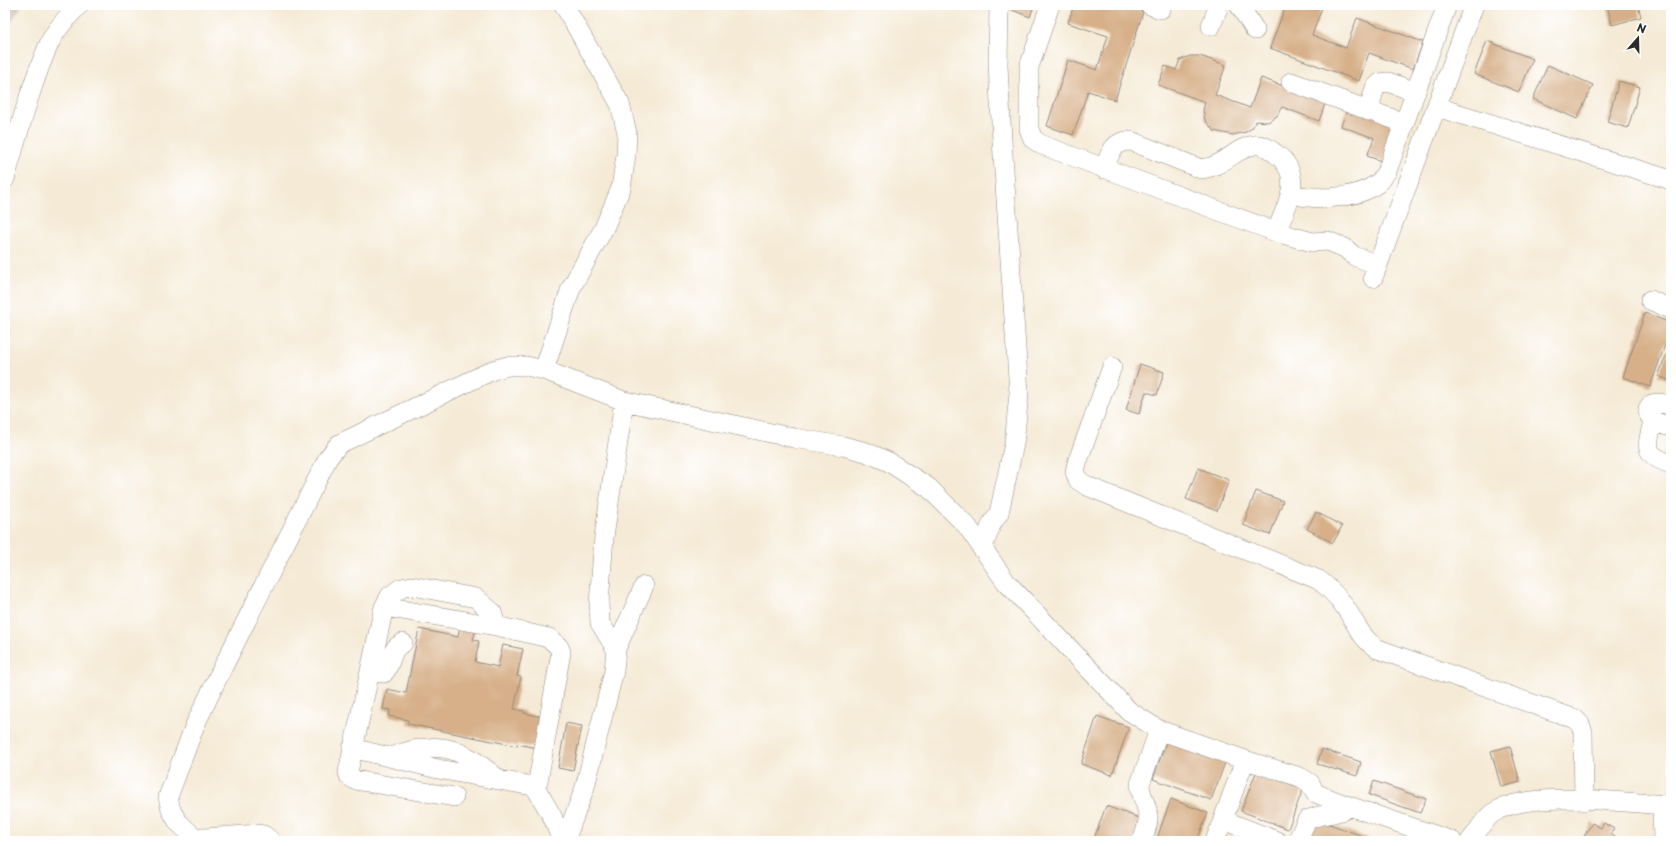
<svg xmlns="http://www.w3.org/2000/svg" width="1676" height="846" viewBox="0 0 1676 846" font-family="'Playpen Sans',sans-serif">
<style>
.industrial{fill:#cec1ba}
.building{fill:#d7b089}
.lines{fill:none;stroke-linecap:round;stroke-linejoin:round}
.minor-casing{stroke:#908a80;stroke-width:20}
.minor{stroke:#fff;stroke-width:19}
</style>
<rect width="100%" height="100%" fill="#fff"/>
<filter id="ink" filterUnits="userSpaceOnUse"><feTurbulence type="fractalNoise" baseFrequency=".025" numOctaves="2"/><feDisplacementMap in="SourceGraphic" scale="8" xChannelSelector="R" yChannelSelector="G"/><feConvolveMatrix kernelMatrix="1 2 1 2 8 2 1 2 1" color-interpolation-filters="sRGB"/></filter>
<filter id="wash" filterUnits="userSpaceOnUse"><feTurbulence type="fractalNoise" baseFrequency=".012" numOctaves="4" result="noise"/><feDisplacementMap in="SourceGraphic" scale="16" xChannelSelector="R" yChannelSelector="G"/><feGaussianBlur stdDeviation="0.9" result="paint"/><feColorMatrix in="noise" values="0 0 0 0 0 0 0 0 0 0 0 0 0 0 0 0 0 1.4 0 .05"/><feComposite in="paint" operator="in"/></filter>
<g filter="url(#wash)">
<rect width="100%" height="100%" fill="#f5ead5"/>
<path class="industrial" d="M5,5H22L5,31Z"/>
<g id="blocks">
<path class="building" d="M1014,5H1034L1030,17L1012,10Z
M1074,5H1121L1143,12L1115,100L1088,91L1073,135L1047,126L1068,60L1097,70L1108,36L1068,23Z
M1286,5H1323L1312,35L1346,48L1357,18L1423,42L1413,69L1369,53L1359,81L1270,48Z
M1607,5H1638L1641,17L1612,25Z
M1487,41L1533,59L1519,92L1474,74Z
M1190,56H1200L1226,65L1215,95L1250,108L1261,78L1326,101L1319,121L1282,107L1277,116L1268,122L1256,121L1252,128L1246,132L1233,135L1214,131L1205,120L1203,110L1205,102L1158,85L1165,66L1176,70L1180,60Z
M1548,65L1593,85L1577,119L1533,99Z
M1619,81L1640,87L1628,128L1607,122Z
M1348,106L1398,124L1384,162L1367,156L1374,138L1341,126Z
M1645,313L1671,323V328L1650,387L1623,377Z
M1669,348L1671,349V381L1658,376Z
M1140,364L1164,372L1157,395L1146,392L1139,414L1126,410Z
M1198,468L1229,480L1217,511L1186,499Z
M1256,491L1283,501L1270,535L1243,525Z
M1316,512L1342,526L1333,543L1307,529Z
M460,626L476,629L473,640L479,641L475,662L498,667L503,645L523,649L517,676L521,677L514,709L524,711V713L548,718L542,749L517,744V746L408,724V720L389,716L390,710L383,709L387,689L406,693L419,629L458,637Z
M1097,716L1129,727L1112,775L1081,764Z
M566,723L582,726L573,771L558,768Z
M1167,739L1226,760L1211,800L1153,779Z
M1510,746L1520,782L1501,787L1491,751Z
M1322,749L1361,762L1357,776L1317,764Z
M1257,770L1303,789L1288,829L1241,811Z
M1374,781L1426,799L1420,813L1369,795Z
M1171,799L1208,813L1197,841H1156Z
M1106,806L1142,819L1133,841H1093Z
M1315,819L1377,841H1317L1309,838Z
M1592,823L1601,828L1604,823L1614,829L1610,834L1617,838L1615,841L1582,840Z"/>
</g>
</g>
<g filter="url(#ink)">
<use href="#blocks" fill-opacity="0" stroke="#908a80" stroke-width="1"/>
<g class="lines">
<defs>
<path id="minor" d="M1050,5L1029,67V129L1033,139L1042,145L1276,232L1312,242L1328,241L1345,248L1354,256L1378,265
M1150,5L1161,9
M1239,5L1255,30
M1211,26L1219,5
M1291,82L1404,123
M1437,107L1671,180
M1368,111L1375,88L1380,83L1388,82L1416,92
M1104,169C1110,154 1113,140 1131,141L1201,169C1224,167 1235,148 1254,145C1262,144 1270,149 1276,154C1305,175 1287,205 1276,232
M5,179C18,134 30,87 49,44C55,30 68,16 79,5
M1290,194C1316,200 1356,200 1378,183C1382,181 1384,174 1387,171L1447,5
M1373,278L1474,5
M1650,300L1671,309
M1112,367L1077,463L1075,472L1078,480L1087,486L1319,580C1329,588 1338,597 1345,607C1356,623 1361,639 1378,649L1575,719L1580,724L1583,732L1584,801
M544,370L571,288L604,228L621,188L626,155L627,133L620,104L564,5
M1671,405C1664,404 1647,399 1648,412C1649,415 1650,418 1653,420C1658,424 1665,425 1671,427
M1653,421C1647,447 1642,454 1671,464
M982,549L992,523L999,513L1014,444L1019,393L1002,140L998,65L999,5
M384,607L390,596L401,588L412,586L476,598L492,612L496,626
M616,649L644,586
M370,672L384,673C393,663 389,649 403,643
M352,748L438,769L527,785H534L552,816L562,841
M391,757C438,739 458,746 497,778
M454,797L355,780L349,776L348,772L384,607L496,626L549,638L559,647L561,652L560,658L538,781L534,785
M1662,805L1663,841
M1223,820L1277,841
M271,841L264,835L258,834L206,838L194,837L178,822L171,810L168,797L195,725L219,675L328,458L339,444L493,370L508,366H526L544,370L624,401L794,438L843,446L866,452L889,462L929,488L967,526L1006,582L1129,711L1159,730L1245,760L1300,777L1310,783L1315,793L1346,805L1452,841
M565,841L585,787L614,671L616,649L600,623L599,604L604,537L624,401
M1142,841C1145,833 1149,824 1148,815C1147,804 1140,795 1140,784L1159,730
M1215,841L1245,760
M1297,841L1307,820C1319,814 1332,815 1344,810L1346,805
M1470,841C1477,833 1484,819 1493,813C1530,788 1626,804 1671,805"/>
</defs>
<use href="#minor" class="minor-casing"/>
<use href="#minor" class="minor"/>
</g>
</g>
<rect width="1676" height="846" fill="none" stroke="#fff" stroke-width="20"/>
<g transform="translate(1638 38) rotate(20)" stroke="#ffffff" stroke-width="3" paint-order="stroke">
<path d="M0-3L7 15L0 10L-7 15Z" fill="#2b2b2b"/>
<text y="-6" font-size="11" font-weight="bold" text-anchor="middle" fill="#2b2b2b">N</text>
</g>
</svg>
